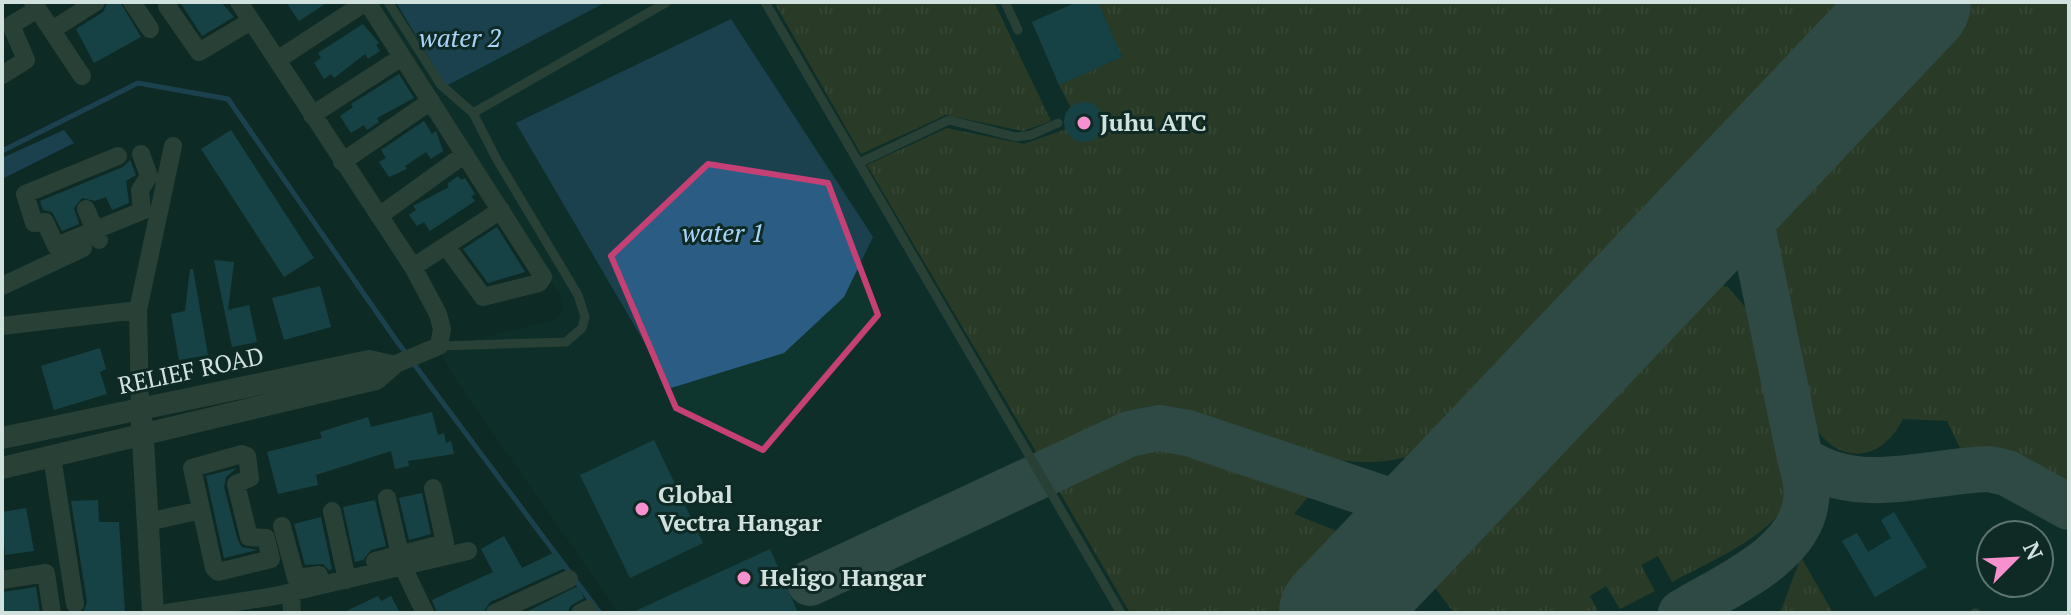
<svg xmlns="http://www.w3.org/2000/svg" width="2071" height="615" viewBox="0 0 2071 615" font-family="'PT Serif',serif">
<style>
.built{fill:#0f352f;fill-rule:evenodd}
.grass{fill:url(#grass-tufts)}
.water{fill:#2b5d84}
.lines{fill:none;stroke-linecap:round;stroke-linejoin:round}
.stream{stroke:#2b5d84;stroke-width:5}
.taxiway{stroke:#586f6a;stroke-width:46}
.runway{stroke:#586f6a;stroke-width:112}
.building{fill:#20616e}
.service{stroke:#485c4a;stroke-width:9}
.minor{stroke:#485c4a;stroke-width:18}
.tertiary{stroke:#485c4a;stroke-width:22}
.marked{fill:none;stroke:#c54075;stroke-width:6;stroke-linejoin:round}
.poi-dot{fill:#f690cf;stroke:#0f2a25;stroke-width:3}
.labels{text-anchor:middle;stroke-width:6;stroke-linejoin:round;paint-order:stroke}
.poi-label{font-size:24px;font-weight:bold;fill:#d1e1dd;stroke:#0f2a25;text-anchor:start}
.street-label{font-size:24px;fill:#d1e1dd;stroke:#0f2a25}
.water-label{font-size:26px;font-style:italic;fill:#a9d3f9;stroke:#0f2a25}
</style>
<defs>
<pattern id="grass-tufts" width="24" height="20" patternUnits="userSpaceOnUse" patternTransform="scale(2)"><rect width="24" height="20" fill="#4a4e28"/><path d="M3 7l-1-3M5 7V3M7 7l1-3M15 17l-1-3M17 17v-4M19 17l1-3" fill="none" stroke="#636747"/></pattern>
</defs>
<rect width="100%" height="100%" fill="#0f2a25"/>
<path class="built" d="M375,2H2069V613H619L458,383L438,348L550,322L562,313V299ZM1991,535H2039V583H1991Z"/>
<path class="grass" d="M774,2H994L1051,121L1023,131L946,115L861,154Z
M1098,2H1838L1437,442C1367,493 1249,434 1176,409L1151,406L1138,409L1039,457L867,165L947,128L1024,144L1066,129L1076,140L1096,138L1104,122L1098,108L1087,103L1071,108L1059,85L1122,57Z
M1962,2H2069V487L2008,454L1962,452L1947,421L1903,419C1881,463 1838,466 1812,423L1775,228L1781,208L1802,172Z
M1708,282L1728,287L1752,315L1787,490C1788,531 1705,563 1672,582L1658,556L1641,565L1655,591L1620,609L1606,586L1590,596L1599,613H1454L1430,581L1431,565L1591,405L1606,406L1625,388L1624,367L1695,290Z
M1147,438L1185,439L1316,487L1294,514L1352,537L1280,613H1130L1051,477Z
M1801,557L1833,613H1780Z"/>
<path class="water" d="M396,2H606L446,86Z
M731,19L873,237L844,297L784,353L671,388L516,123Z
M64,130L74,143L2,179V158Z"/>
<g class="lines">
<path class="stream" d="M2,151L138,83L228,99L396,340L600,613"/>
<path class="taxiway" d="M1758,167L1750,187L1748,207L1800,458C1857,499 1924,471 1989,469L2007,473L2069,507
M1687,242L1718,238L1754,244
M810,583L1129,434L1159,428L1188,433L1429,514
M1357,589L1390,613
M1681,613C1723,587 1800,556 1806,501C1808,486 1804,472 1800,458"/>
<path class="runway" d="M1335,613L1915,2"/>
</g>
<path class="building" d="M108,2H120L141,37L94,63L76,29L103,12Z
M180,2H221L234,17L202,36Z
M286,2H328L299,21Z
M1077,2H1098L1122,57L1059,85L1032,22Z
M363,24L379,43L376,45L380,51L368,59L365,54L334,78L331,74L324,79L314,63L321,58L318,53Z
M399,74L414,98L377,118L379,122L367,130L364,125L351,133L340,116L353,107L351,104Z
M1064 122a20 20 0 1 1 40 0a20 20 0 1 1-40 0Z
M424,121L432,134L436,131L443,151L431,159L426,152L405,166L407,169L389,177L379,162L386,158L381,150Z
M231,130L314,258L284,277L201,149Z
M130,160L136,175L126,181L129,203L112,210L106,197L95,201L82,198L74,208L79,224L62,231L52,212L43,210L40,201L123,167Z
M458,176L461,180L465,178L475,194L471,196L475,201L430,231L424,222L417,226L409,215L416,210L413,206L449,187L447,184Z
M497,227L525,272L488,283L463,249Z
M214,260L234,262L228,310L249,305L257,342L232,347Z
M190,269H193L208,355L179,360L171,314L185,311Z
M320,286L331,327L284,340L272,298Z
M100,348L106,369L100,372L107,394L54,410L41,366Z
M432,412L438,435L444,433L446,443L451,441L454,454L408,461L409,466L395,469L391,451L316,475L318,485L278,494L267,452L322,438L320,432L368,417L371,427Z
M654,440L703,543L630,578L580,475Z
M237,468L226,477L224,487L238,541L242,547L257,550L224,558L206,476Z
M422,493L431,534L409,540L399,498Z
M98,500L99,522H119L125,613H83L87,602L71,501Z
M375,500L386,546L371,550L363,560L355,562L343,507Z
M26,508L34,551L5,555L2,512Z
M1894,512L1927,567L1875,597L1842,541L1857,533L1868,552L1891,538L1881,520Z
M321,517L332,569L329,570L323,564L305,565L294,524Z
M504,536L522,568L557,551L565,568L490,602L483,613H437L432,600L493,572L481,549Z
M770,549L798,613H631Z
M578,586L584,598L570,606L568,613H524Z
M36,587L40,613H2V592Z
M378,596L381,601L391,596L400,613H342Z"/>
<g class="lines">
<path class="service" d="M388,2L441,85L473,113
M765,2L1121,613
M1005,2L1018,30
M859,163L949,120L1016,137L1031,135L1058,123
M439,346L566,342L582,328L585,317L578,295L496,158L473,113L667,2
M1975,613H1976"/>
<path class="minor" d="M33,2L82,76
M132,2L150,29
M168,2L167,6L199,52L251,21
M239,2L413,267L438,314L442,329L439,346L391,366
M367,2L543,277L539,283L483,297L446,246
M52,30L96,2
M277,60L366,2
M2,75L26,60L11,25L38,9
M312,115L402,57
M118,156L25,194L34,223L45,222L56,246L142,211L140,190L149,176L141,154
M342,162L431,101
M86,209L99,240
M379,216L465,154
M413,267L501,210
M2,286L83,248
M2,326L138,310
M140,407L138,310L173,146
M242,454L247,456L250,478L236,484L249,537L266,538L271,559L218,572L214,568L192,468Z
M52,457L75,604
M387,498L403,567L425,613
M332,511L347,580
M148,522L201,510
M282,526L296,578L319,575
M375,561L445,543L433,488
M2,580L46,573L52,613
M291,592L292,613
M167,613L275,596L468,551
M495,613L569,579
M580,613L588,609"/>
<path class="tertiary" d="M142,423L153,613
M2,438L369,361L391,366
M2,468L376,379L391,366"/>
</g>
<path d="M0 0H2071V615H0ZM708,164L828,183L878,315L763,450L676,408L611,256Z" fill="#0f2a25" fill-opacity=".55" fill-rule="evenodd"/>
<path class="marked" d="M708,164L828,183L878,315L763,450L676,408L611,256Z"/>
<g class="poi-dot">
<circle cx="1084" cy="123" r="8"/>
<circle cx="642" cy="509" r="8"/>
<circle cx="744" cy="578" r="8"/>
</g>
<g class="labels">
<g class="poi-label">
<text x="1100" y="131">Juhu ATC</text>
<text x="658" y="503">Global<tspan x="658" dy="28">Vectra Hangar</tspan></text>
<text x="760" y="586">Heligo Hangar</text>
</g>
<g class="street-label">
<text transform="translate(191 371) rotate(-12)" y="8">RELIEF ROAD</text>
</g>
<g class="water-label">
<text x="460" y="47">water 2</text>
<text x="723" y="242">water 1</text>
</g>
</g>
<rect width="2071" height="615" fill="none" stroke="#d1e1dd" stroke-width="8"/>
<g transform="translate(2015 559) rotate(66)"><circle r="38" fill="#0f2a25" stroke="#5d736f" stroke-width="2"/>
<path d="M0-6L14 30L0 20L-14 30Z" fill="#f690cf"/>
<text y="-12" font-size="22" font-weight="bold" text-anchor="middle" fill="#d1e1dd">N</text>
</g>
</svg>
